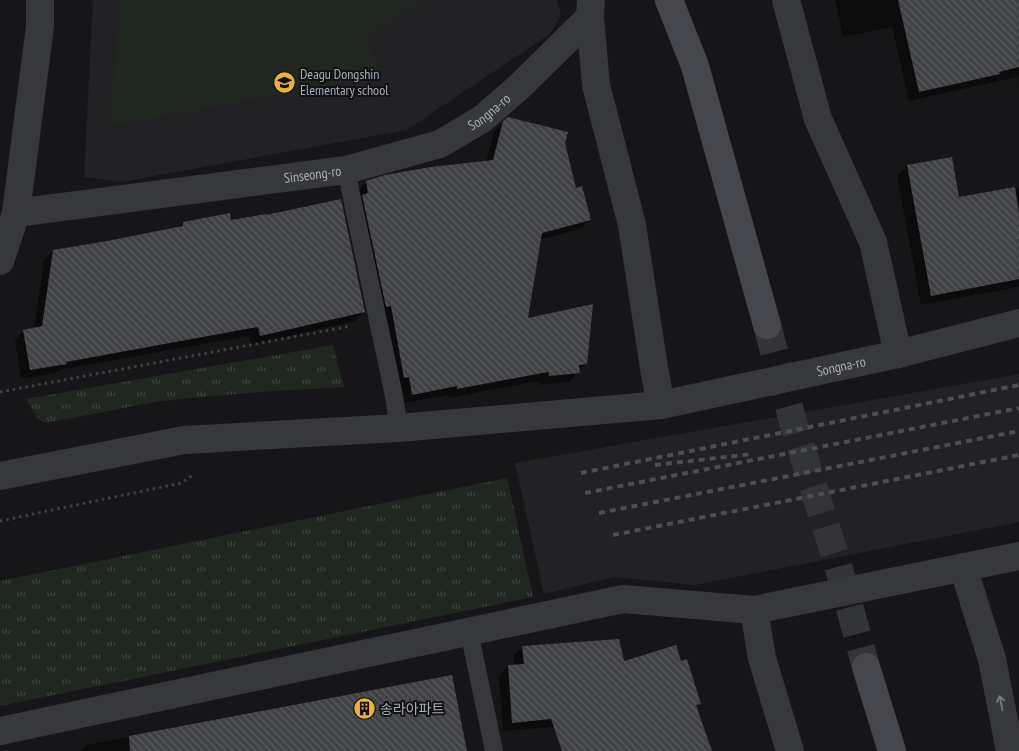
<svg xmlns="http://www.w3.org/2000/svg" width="1019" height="751" viewBox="0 0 1019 751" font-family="'PT Sans Narrow','Noto Sans KR',sans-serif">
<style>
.built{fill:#222225}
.grass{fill:url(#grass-tufts)}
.green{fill:#202721}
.shadow{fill:#0007}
.building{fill:url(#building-back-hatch)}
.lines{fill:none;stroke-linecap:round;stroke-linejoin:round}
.secondary-tunnel{stroke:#333438;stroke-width:28;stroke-dasharray:28 14;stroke-linecap:butt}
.path{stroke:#3d3f43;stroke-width:3;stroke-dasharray:2.5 4;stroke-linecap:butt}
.lane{stroke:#37383c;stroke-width:18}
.street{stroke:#37383c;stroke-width:28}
.secondary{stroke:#45474c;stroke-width:28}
.rail{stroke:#4c4e53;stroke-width:4;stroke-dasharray:6 5;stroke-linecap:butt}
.oneway{stroke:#757880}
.labels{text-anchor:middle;stroke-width:4;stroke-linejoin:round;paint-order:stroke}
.poi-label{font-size:14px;fill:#a8adb7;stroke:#111113;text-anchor:start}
.street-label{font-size:14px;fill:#a8adb7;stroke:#111113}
</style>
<defs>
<pattern id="grass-tufts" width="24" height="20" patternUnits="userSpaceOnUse" patternTransform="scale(1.25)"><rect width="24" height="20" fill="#202721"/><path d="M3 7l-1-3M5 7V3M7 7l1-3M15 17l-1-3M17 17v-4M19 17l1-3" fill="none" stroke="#3e443f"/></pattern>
<pattern id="building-back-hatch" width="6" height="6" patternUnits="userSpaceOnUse" patternTransform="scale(1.25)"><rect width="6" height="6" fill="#404145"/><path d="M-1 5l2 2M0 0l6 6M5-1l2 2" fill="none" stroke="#595a5e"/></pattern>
</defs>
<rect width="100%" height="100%" fill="#161618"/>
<path class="built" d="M93,0H557L561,15L550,34L407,130L121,182L84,177Z
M1019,374V522L695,585L614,577L544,594L515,463Z"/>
<path class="grass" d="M333,345L344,387L259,392L160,401L46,423L37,418L26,399Z
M507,478L533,597L0,706V581Z"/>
<path class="green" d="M120,0H423L365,39L382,75L110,126Z"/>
<path class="shadow" d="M835,0H1019V86L1017,77L909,101L892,27L843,37Z
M504,122L564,143L576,189L590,220L580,229L539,240L527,320L586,363L569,382L540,385L539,381L448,398V395L403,403L357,191L367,182L486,162L494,132Z
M907,166L958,198L1019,188V287L921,305L897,176Z
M230,222L364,311L355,321L251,345L249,336L59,370L56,373L21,379L15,340L24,331L34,329L44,260L53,251L178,228L183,223Z
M523,647L623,663H680L699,703L695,708L711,751H559L600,723L503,731L499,675L508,666H514L513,656Z
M451,676L466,751H80L86,745Z"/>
<path class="building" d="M898,0H1019V67L999,72L1000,74L919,92Z
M508,117L568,132L565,143L576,188L582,186L591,220L542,233L528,318L593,304L587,364L579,365L580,373L549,376L548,372L457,389V386L412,395L409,377L404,378L391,306L386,307L362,195L368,193L366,181L385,175L431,167L493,160L503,121Z
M952,157L959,197L1015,187L1019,213V279L931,296L907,165Z
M341,199L365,312L260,336L258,327L66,362L67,364L30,370L23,330L42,326L53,250L107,241L183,226V222L230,213L231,220L266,214V215Z
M619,639L624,661L676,645L681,661L687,659L701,704L696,705L712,751H562L551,719L512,723L508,665L524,664L522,646Z
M452,675L467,751H130L129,736Z"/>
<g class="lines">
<path class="secondary-tunnel" d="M767,325L795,429L838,565L866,667"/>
<path class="path" d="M0,392L351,326
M0,521L181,483L193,475"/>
<path class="lane" d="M346,170L394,396L399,428
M469,631L494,751"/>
<g class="street">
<path d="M786,0L818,119L873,242L898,354"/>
<path d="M590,17L596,85L632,225L655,374L661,405"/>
<path id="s1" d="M16,213L346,170L440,144L482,119L520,86L590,17L591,0"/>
<path d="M0,261L16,213L40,26V0"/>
<path id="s2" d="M0,476L184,440L399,428L661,405L898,354L1019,323"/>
<path d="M963,567L992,659L1010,751"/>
<path d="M754,610L762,658L790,751"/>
<path d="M0,731L623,599L754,610L1019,556"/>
</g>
<path class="secondary" d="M669,0L695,66L767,325
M866,667L892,751"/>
<path class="rail" d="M655,465L752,454
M581,473L1019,385
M585,493L1019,408
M599,513L1019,431
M613,535L1019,455"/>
</g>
<defs><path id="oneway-shaft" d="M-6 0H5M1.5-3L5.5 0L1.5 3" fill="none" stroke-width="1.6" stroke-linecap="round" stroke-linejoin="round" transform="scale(1.25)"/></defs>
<use class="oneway" href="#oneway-shaft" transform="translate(1001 703) rotate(-101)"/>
<defs>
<symbol id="school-disc" viewBox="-11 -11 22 22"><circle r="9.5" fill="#e9b23c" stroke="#111113"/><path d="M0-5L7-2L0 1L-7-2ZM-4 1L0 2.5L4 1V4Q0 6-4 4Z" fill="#111"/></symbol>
<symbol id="building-disc" viewBox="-11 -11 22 22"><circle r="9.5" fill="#e9b23c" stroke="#111113"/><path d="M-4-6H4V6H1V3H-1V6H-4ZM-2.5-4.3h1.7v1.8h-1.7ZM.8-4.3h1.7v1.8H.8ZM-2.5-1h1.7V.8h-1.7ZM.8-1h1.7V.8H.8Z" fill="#111"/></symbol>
</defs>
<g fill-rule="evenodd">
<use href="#school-disc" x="272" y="70" width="25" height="25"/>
<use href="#building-disc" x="352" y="696" width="25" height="25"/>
</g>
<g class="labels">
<g class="poi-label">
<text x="300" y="79">Deagu Dongshin<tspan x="300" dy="16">Elementary school</tspan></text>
<text x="380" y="714">송라아파트</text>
</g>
<g class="street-label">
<text dy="5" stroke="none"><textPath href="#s1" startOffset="489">Songna-ro</textPath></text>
<text dy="5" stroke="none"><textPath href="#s1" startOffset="299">Sinseong-ro</textPath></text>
<text dy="5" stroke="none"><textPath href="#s2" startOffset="850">Songna-ro</textPath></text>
</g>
</g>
</svg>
